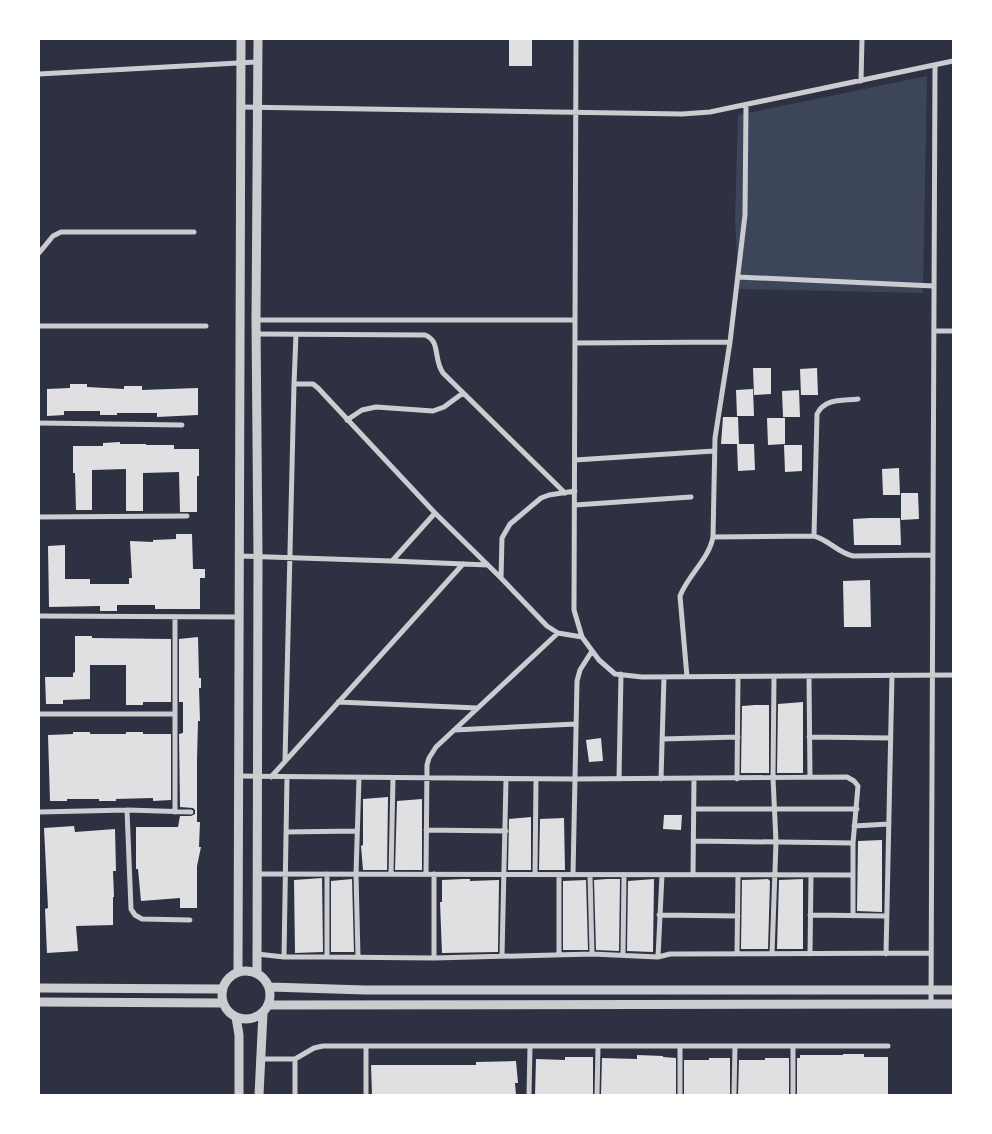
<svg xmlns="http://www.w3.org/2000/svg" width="992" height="1134" viewBox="0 0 992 1134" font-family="'PT Sans Narrow',sans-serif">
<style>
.green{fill:#3c4559}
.building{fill:#e0e0e3}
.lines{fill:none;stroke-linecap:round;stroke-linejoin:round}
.minor{stroke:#caccd0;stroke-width:5}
.tertiary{stroke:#caccd0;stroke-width:9}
</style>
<rect width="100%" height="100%" fill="#2d3142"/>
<path class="green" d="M927,76L923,293L739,289L735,222L738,115Z"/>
<path class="building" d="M509,39H532V66H509Z
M753,368H771V394L754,395Z
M817,368L818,395H801L800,369Z
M70,384H87V387L124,389V386H142V390L198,388V415L157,417V413H117V415H100V411H64V415L47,416V389L70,388Z
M753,389L754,416H737L736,390Z
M799,390L800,417H783L782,391Z
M723,417H738L739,444H721Z
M767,418H785V444L768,445Z
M120,442V444H146V445H174V449H199V476H197V512H180L179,472L143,473V511H126V469L92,470V510H76L75,473H73V446H103V443Z
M737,444H754L755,470L738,471Z
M784,445H802V471L785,472Z
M899,468L900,495H883L882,469Z
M901,493H918L919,519L901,520Z
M870,518H900L901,545H854L853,519Z
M176,534H192L193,569H205V578H200V609H155V605H117V611H100V606L49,607L48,546L65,545V579H90V584H129V578H132L130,541L153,542V540L176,539Z
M870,580L871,627H844L843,581Z
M75,636H92V638L171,639V702H143V705H126V665H90V699L63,700V704H46L45,677H73V673L75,672Z
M198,637L199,678H201V688H199L200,721H198L197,760V822H200L199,847H201L197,866V908H180V898L141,901L138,869H136V827H178L180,816H191L195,814V810L193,808L180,807L179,734L183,733V702H179V639Z
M803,702V773H777L778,704Z
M755,705H769V773H741L742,706Z
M73,732H90V734H126V732H143V734H171V800L153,801V798L116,799V801H99V799H67V801H50L48,735L73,734Z
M601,738L603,761L589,762L586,740Z
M388,797L387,870H363L361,846L363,845V799Z
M422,799V870H395L397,801Z
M664,815H682L681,830L663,829Z
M531,817V870H508L509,819Z
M564,818L565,870H539L540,819Z
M74,826L75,832L115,829L116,871H113L114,897H113V925L76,926L78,951L47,953L45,909L48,908L44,828Z
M882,840V912L857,911L858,841Z
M322,878L323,952L295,953L294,880Z
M352,879L354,952H331V881Z
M463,879H470V881L499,880L498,952L442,953L440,902H442V880Z
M607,879H620L619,951L596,950L594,880Z
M654,879L653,952L627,951L628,881Z
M768,879L770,881L768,949H741L742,880Z
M803,879V949H777L779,880Z
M586,880L588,950H563V881Z
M843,1054H864V1057H888V1095H797V1058H800V1055H843Z
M637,1055L663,1056V1057L676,1058V1095H601L602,1058L637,1059Z
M565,1057H593V1095H535L536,1059L565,1060Z
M709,1058H730V1095H684V1060H709Z
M765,1058H789V1095H738L739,1060H765Z
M516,1061L518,1083H515L516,1095H372L371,1065H476V1062Z"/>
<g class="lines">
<path class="minor" d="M576,39L574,610L582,637L599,660L615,674L642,677L953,675
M39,74L258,62
M861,81L862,39
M241,107L682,114L710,112L953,61
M39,253L53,236L61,232H194
M738,277L934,286
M256,320H575
M39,326H206
M934,331H953
M257,334L425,335C441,341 433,359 443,373L565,493
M296,334L294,384H313L318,388L435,513L501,578L547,626L558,633L582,637
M575,343L730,342
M347,420L362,410L376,407L433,411L444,407L463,393
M39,423L182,425
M575,460L714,451
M575,505L691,497
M39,517L187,516
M814,536L817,414C825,398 842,401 858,399
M713,537L814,536C829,540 838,553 853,556L933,555
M240,556L392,561L435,513
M392,561L488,565
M501,578L502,538L510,524L541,498L549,495L575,491
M39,616L240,617
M175,617V812
M687,677L680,596C688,575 709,559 713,537L715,438L730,342L745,215L746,106
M809,677L810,777
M338,702L477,708
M39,714H175
M454,730L576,724
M809,737L891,738
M662,739L738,737
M285,761L294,384
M240,776L575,779L847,777L854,781L858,786L853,843V916
M271,777L463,564
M619,779L621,674
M661,779L664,677
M737,779L738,677
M694,809H857
M127,810L191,812
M39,812L127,810L131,909L135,915L142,919L190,920
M854,826L889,824
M426,830L506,831
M286,832L357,831
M694,841L853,843
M257,874L852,875
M327,874V957
M391,874L393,778
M426,874L427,765L429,758L436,747L558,633
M434,874V958
M535,875L536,779
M559,875V954
M573,875L577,681L580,670L592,651
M590,875L592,954
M662,875L658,957L670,954L931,953
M693,875L694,778
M659,915L738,916
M810,915L886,916
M257,954L284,957H327L434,958L592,954L658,957
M623,954L624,876
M737,954L738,875
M772,954L776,842L773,778L774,677
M810,954L811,875
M886,954L892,675
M502,956L506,779
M284,957L287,777
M358,957L356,874L359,778
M931,1004L935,66
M259,1059H295L314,1048L323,1046H888
M295,1095V1059
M366,1095V1046
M529,1095L530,1046
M597,1095L598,1047
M680,1095V1046
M734,1095L735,1046
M793,1095V1046"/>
<path class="tertiary" d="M222 995a24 24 0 1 1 48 0a24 24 0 1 1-48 0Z
M238,972L241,39
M257,973L258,557L256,320L258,39
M270,987L365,990H953
M39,988L223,989
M39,1002L223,1003
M268,1005L953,1004
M236,1017L239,1035V1095
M259,1095L263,1013"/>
</g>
<rect width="992" height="1134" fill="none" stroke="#ffffff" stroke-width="80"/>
</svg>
